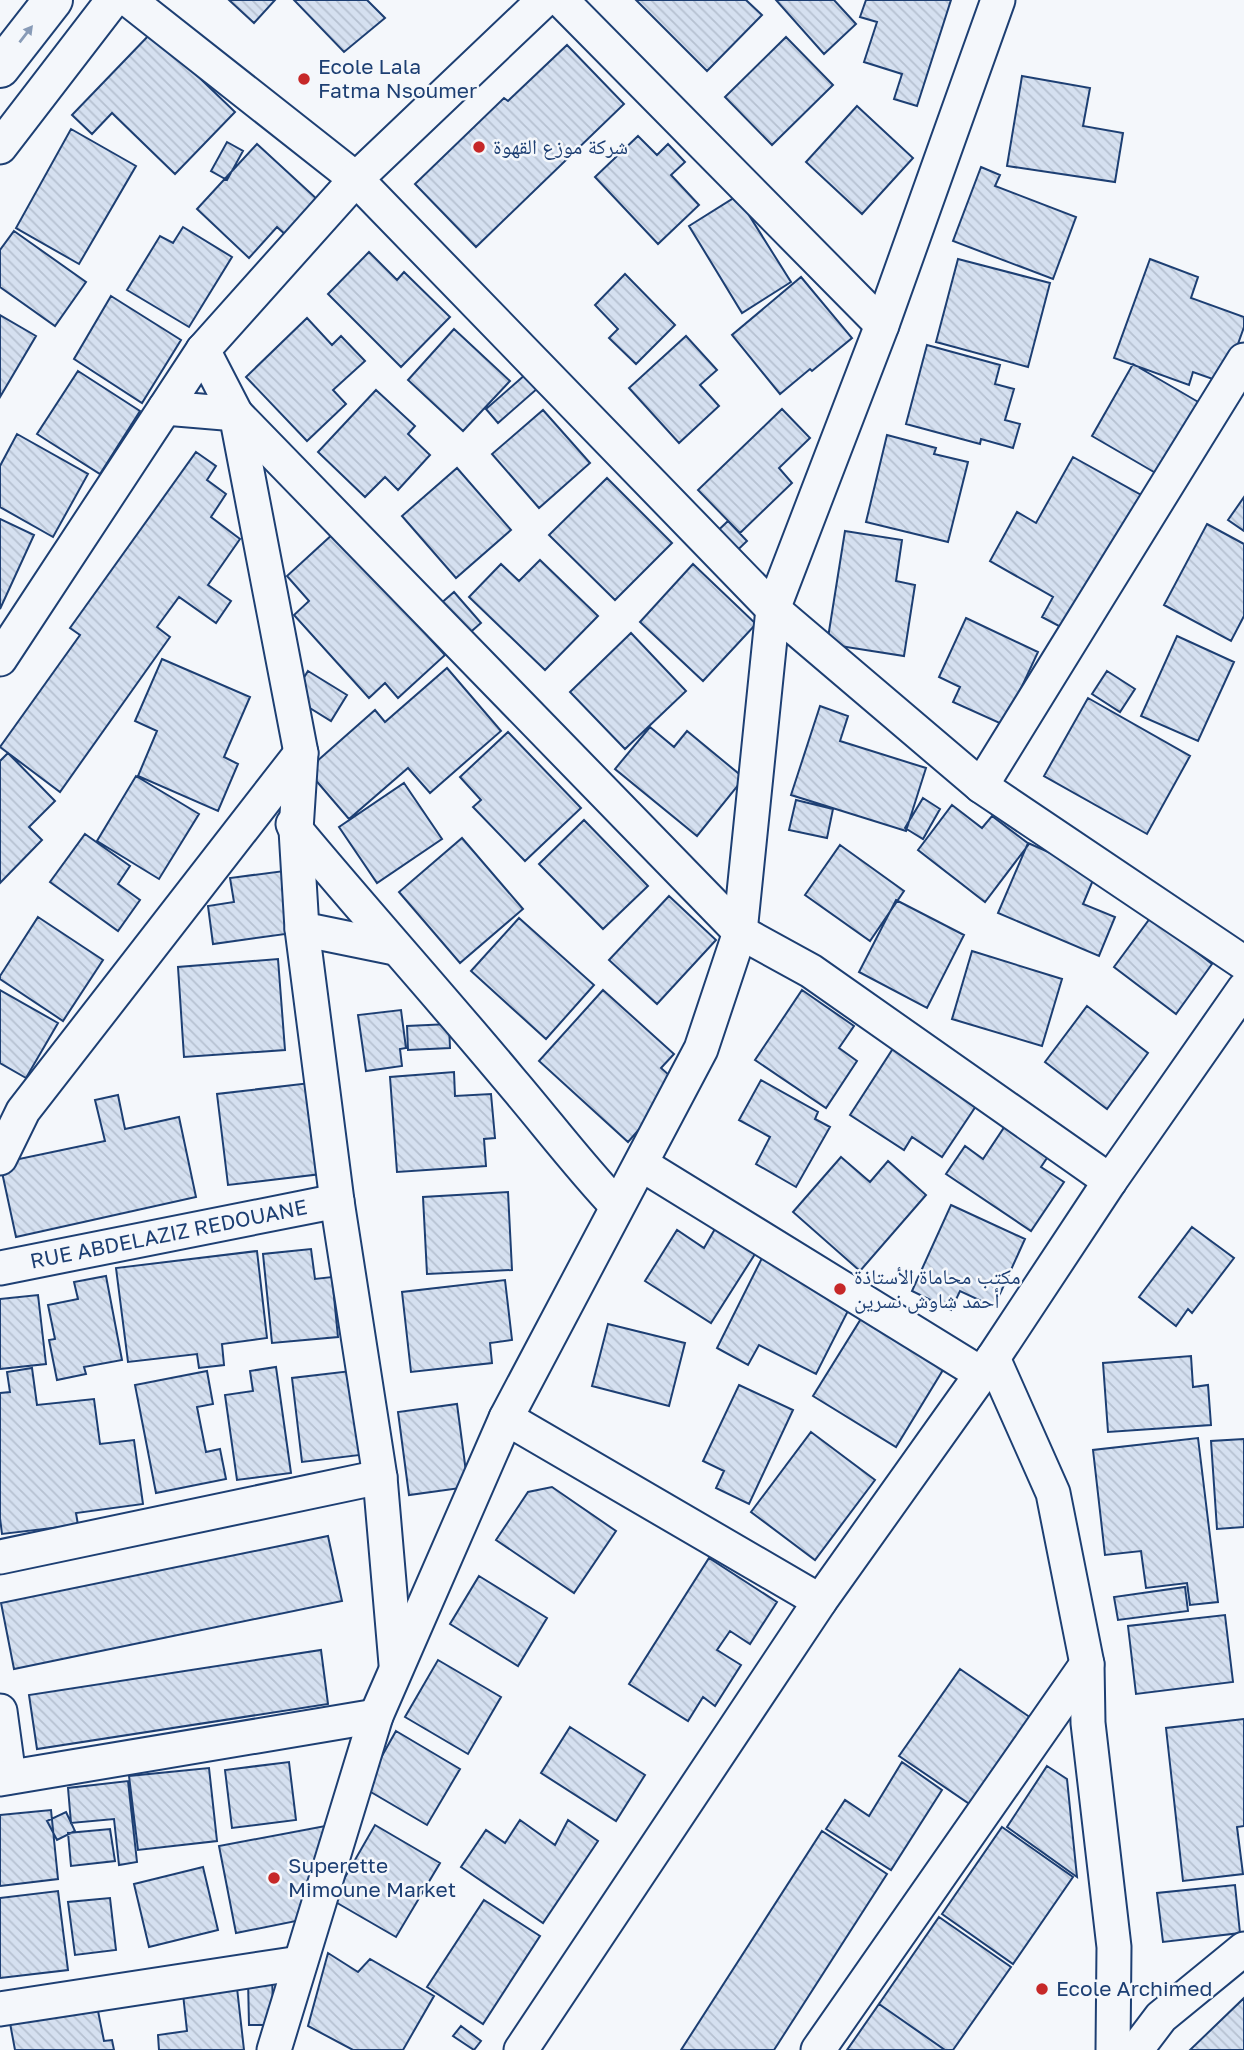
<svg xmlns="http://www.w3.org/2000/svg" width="1244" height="2050" viewBox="0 0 1244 2050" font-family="'Golos Text','Noto Naskh Arabic',sans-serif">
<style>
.building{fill:url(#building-back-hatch);stroke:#1d3f73;stroke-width:2}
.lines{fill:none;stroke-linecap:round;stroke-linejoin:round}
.street-casing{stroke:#1d3f73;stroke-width:37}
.secondary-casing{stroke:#1d3f73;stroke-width:42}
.street{stroke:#f4f7fb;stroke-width:33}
.secondary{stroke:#f4f7fb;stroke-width:38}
.oneway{fill:#889bb7}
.poi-dot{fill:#c62828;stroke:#f4f7fb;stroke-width:2.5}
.labels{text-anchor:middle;stroke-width:5;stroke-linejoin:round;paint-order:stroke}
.poi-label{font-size:21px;fill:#1d3f73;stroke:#f4f7fb;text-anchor:start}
.street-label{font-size:21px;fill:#1d3f73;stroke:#f4f7fb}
</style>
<defs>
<pattern id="building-back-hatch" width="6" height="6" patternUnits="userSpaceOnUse" patternTransform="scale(1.75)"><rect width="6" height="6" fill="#d5e0f0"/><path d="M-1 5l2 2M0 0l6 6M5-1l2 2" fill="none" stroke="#b6c1d1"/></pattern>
</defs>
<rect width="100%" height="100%" fill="#f4f7fb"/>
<path class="building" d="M229,0H275L254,23Z
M294,0H367L385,18L344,52Z
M636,0H746L762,15L707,71Z
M776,0H834L856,24L824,54Z
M866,0H951L917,106L894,99L902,74L864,62L877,22L860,17Z
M152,32L235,112L175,174L112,113L92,134L72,115Z
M786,37L833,85L772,145L725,97Z
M567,45L624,104L476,247L415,184L504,98L508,101Z
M1022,76L1090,88L1083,126L1123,133L1115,182L1007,166Z
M857,106L913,158L862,214L806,162Z
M71,129L136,166L79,264L16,228Z
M638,136L657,155L668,144L685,162L671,175L699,205L658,244L595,177Z
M227,142L243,151L227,180L211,171Z
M257,144L319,201L287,236L277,227L249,258L197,209Z
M981,167L1000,175L995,186L1076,217L1053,279L953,241Z
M737,196L791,282L742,313L689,226Z
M183,227L232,257L189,327L127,290L160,236L173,243Z
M14,231L86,282L55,326L0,287V250Z
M369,252L397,280L404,272L450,317L401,367L328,294Z
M958,259L1050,283L1028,367L936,342Z
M1150,259L1198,277L1191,298L1244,317V327L1224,383L1193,372L1189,385L1114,358Z
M625,274L675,325L636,364L609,338L618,329L595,305Z
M801,277L852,338L812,371L810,369L780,394L732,335Z
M111,296L181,340L142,403L74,359Z
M0,315L36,336L0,397Z
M307,318L332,345L341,336L365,361L333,390L346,404L307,441L246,377Z
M454,329L510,381L463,431L408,380Z
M686,336L717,370L700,385L719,406L679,443L629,388Z
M927,345L1000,365L995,384L1014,389L1005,420L1020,424L1013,448L981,439L980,444L906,424Z
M1133,364L1200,403L1159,475L1092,436Z
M78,371L140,411L100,474L37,434Z
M526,374L538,388L498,423L486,409Z
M376,390L415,426L408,434L430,455L398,490L385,477L365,497L318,452Z
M782,409L810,438L779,468L792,483L740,533L698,490Z
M543,410L590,463L539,508L492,454Z
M17,434L88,474L53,537L0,507V466Z
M887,435L936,448L934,454L968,462L948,542L866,522Z
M196,452L216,466L207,480L226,494L211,517L240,539L208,585L231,601L216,623L179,597L157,627L170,637L60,792L0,747L80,635L70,628Z
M1073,457L1150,500L1072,633L1042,617L1053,597L990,561L1017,512L1036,523Z
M457,468L511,530L456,578L402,516Z
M607,478L672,543L615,600L549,535Z
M1244,497V531L1228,520Z
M0,519L34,535L0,609Z
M728,521L747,541L725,562L706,542Z
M1207,524L1244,544V616L1231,641L1164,605Z
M845,531L902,540L896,581L915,585L904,656L827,644Z
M334,533L445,655L398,698L385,683L369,698L294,615L309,601L287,576Z
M540,560L598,616L545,670L469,597L501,564L519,581Z
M693,564L756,624L703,681L640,622Z
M454,592L481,623L458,643L432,611Z
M966,618L1038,652L1004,725L953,702L960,687L939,677Z
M631,633L686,691L625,749L570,692Z
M1177,636L1234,662L1198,741L1141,716Z
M162,659L250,697L224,757L238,764L218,811L138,776L157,731L135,721Z
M447,668L501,731L430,793L408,768L349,819L307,770L375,710L385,722Z
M308,671L347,695L331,721L292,697Z
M1107,671L1135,689L1120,712L1092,694Z
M1088,698L1190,756L1147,834L1044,776Z
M820,706L848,716L840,741L926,768L906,831L791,795Z
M650,727L674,747L687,731L744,778L697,836L615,769Z
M508,732L581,808L525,861L473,807L481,800L460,777Z
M8,753L55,801L29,827L42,840L0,883V761Z
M136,776L199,814L159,879L97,841Z
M404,783L442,839L377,883L339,827Z
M923,798L940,809L923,839L905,828Z
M796,800L833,809L827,838L789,830Z
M952,805L982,828L992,816L1029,844L985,902L918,850Z
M584,820L648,886L603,929L539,864Z
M85,834L130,866L118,884L140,900L118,931L50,882Z
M462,838L523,909L460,963L399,892Z
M1028,843L1096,873L1083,904L1115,917L1099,956L998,913Z
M840,845L904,891L870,941L805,895Z
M284,871L293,933L213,944L208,906L234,902L230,878Z
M669,896L716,940L657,1004L609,960Z
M896,900L964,935L927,1008L859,972Z
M38,917L103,960L63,1021L0,979V976Z
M1151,917L1212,964L1176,1014L1114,967Z
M519,918L594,985L546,1039L471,971Z
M972,951L1062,979L1042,1046L952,1019Z
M278,959L285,1050L184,1057L178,967Z
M0,990L58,1023L26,1078L0,1063Z
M603,990L674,1054L661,1068L679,1084L628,1142L539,1061Z
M802,990L854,1026L839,1048L857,1061L826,1108L755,1060Z
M1087,1006L1148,1053L1107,1109L1045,1062Z
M401,1010L406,1048L400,1049L402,1066L366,1071L358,1015Z
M449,1024L450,1048L408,1050L407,1026Z
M894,1047L978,1103L942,1157L912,1137L904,1150L850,1115Z
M454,1072L455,1096L491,1094L495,1138L484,1139L486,1166L397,1172L390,1077Z
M761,1080L818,1112L815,1119L830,1127L796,1187L756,1164L770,1137L739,1120Z
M310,1083L321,1174L228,1185L217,1094Z
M118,1095L125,1129L179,1117L196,1197L16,1237L0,1163L105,1141L95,1100Z
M1007,1123L1051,1152L1041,1167L1064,1182L1031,1231L946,1174L965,1146L983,1159Z
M841,1157L870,1182L888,1161L926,1195L860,1271L793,1212Z
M508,1192L512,1270L427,1274L423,1197Z
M951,1205L1025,1239L994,1307L960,1291L951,1310L912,1291Z
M1192,1227L1234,1258L1192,1313L1188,1309L1176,1326L1139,1297Z
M715,1229L755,1254L711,1323L645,1281L677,1230L704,1248Z
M311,1249L315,1279L332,1277L338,1337L272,1343L263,1254Z
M257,1251L267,1338L222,1344L224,1365L199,1368L197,1354L128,1362L116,1268Z
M762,1258L852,1303L816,1374L759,1345L748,1365L717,1348Z
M106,1276L122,1360L84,1367L86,1374L57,1380L49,1340L55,1339L48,1305L78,1299L74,1282Z
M505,1280L512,1340L490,1343L492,1363L411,1372L402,1292Z
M38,1295L46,1364L0,1369V1299Z
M864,1314L946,1365L896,1447L813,1396Z
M608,1324L685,1343L669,1406L592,1386Z
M1191,1356L1193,1387L1208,1385L1211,1425L1108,1432L1103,1363Z
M276,1367L291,1473L237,1480L225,1395L253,1391L250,1371Z
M32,1368L37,1405L94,1399L100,1444L134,1440L143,1504L76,1513L78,1525L2,1534L0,1518V1393L10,1392L7,1372Z
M207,1371L213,1404L197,1407L206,1452L220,1449L226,1479L156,1493L135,1385Z
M351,1371L360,1455L302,1462L292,1378Z
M739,1385L793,1410L749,1504L716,1488L724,1471L703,1461Z
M457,1404L468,1487L409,1495L398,1412Z
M811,1432L875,1480L815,1560L751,1512Z
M1198,1438L1218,1602L1190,1605L1187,1583L1146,1588L1141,1551L1105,1555L1093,1450Z
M1244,1439V1527L1217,1529L1211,1441Z
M552,1487L616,1531L574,1593L496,1540L528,1492Z
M328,1536L342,1601L14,1669L1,1603Z
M709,1558L777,1602L750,1644L730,1631L717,1650L741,1665L715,1706L703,1697L688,1721L629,1684Z
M479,1576L547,1618L518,1666L450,1624Z
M1185,1587L1188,1611L1118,1620L1114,1597Z
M1225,1615L1233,1682L1136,1694L1128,1626Z
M321,1650L328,1704L37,1749L29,1695Z
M438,1660L501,1697L468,1754L405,1717Z
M960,1669L1031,1718L971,1805L899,1756Z
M1244,1719V1826L1237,1827L1243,1874L1183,1881L1166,1728Z
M570,1727L645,1775L616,1821L541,1773Z
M396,1731L460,1769L427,1825L364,1788Z
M289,1762L296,1820L232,1828L225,1770Z
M902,1762L942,1790L891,1870L826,1829L845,1800L869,1816Z
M1047,1766L1067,1779L1077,1877L1007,1827Z
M209,1768L217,1841L138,1850L129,1776Z
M128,1781L137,1862L119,1865L114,1819L71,1823L68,1788Z
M51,1810L58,1879L0,1886V1815Z
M66,1812L75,1831L57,1840L47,1821Z
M520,1820L555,1845L568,1820L598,1841L543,1923L461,1867L486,1830L505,1843Z
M336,1824L311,1918L236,1933L219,1846Z
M375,1825L440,1863L396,1937L332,1900Z
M1002,1827L1073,1877L1013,1964L942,1914Z
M110,1829L115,1861L71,1866L68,1833Z
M822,1831L887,1874L774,2050H681Z
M203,1867L218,1930L149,1947L134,1884Z
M1235,1885L1240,1933L1163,1942L1157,1893Z
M58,1891L68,1970L0,1978V1898Z
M110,1898L116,1950L75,1955L68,1902Z
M484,1900L540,1936L483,2024L427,1987Z
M939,1917L1011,1967L953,2050H945L879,2004Z
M328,1953L358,1972L370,1959L434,1996L403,2050H353L308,2026Z
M248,1979H272L274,2025H249Z
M237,1988L244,2050H159L158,2035L187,2031L183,1994Z
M1244,1998V2050H1190Z
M879,2004L945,2050H847Z
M97,2006L104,2041L112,2040L114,2050H15L10,2023Z
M461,2026L481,2041L474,2050L453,2036Z"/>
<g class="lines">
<defs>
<g id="street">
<path d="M129,0L356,179L773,609L981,786L1244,963"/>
<path d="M561,0L882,325"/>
<path d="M0,147L113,0"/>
<path d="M203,350L236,414L301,753L296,830L302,929L337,1201L380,1477L396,1664"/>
<path d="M165,408L236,414L740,932L811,971L1110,1181"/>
<path d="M0,659L203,350L356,179L544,0"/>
<path d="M981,786L1244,360"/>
<path d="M293,824L296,830C366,914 440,996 510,1080C546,1122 579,1166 617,1206"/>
<path d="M302,929L395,948"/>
<path d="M0,1158L23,1111L301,753"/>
<path d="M641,1164L980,1373"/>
<path id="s1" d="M0,1268L337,1201"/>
<path d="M993,1358L1053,1493L1087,1664L1088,1723L1114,1947L1113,2050"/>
<path d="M506,1418L820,1601"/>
<path d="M0,1557L380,1477"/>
<path d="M0,1711L9,1777"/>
<path d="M0,1779L376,1716"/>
<path d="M0,2009L300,1963"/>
<path d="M274,2050L376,1716L506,1418L701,1049L740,932L773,609L882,325L998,0"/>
<path d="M521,2050L820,1601L993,1358L1110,1181L1244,989"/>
<path d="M818,2050L1087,1664"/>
<path d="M1136,2050L1161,2017L1244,1949"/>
</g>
<path id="secondary" d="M0,68L53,0"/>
</defs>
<use href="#street" class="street-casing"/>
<use href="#secondary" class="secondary-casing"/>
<use href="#street" class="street"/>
<use href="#secondary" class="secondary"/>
</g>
<defs><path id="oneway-solid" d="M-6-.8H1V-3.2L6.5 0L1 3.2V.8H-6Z" transform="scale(1.75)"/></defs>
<use class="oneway" href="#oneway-solid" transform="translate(26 34) rotate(-52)"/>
<g class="poi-dot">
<circle cx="304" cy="79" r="7"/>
<circle cx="479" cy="147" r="7"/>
<circle cx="840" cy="1289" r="7"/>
<circle cx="274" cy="1878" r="7"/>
<circle cx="1042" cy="1989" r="7"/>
</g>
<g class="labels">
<g class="poi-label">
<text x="318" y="74">Ecole Lala<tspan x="318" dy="24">Fatma Nsoumer</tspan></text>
<text x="493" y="154">شركة موزع القهوة</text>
<text x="854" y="1284">مكتب محاماة الأستاذة<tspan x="854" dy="24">أحمد شاوش نسرين</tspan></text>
<text x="288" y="1873">Superette<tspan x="288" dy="24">Mimoune Market</tspan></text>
<text x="1056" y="1996">Ecole Archimed</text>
</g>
<g class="street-label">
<text dy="7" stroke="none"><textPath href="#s1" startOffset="172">RUE ABDELAZIZ REDOUANE</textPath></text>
</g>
</g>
</svg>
